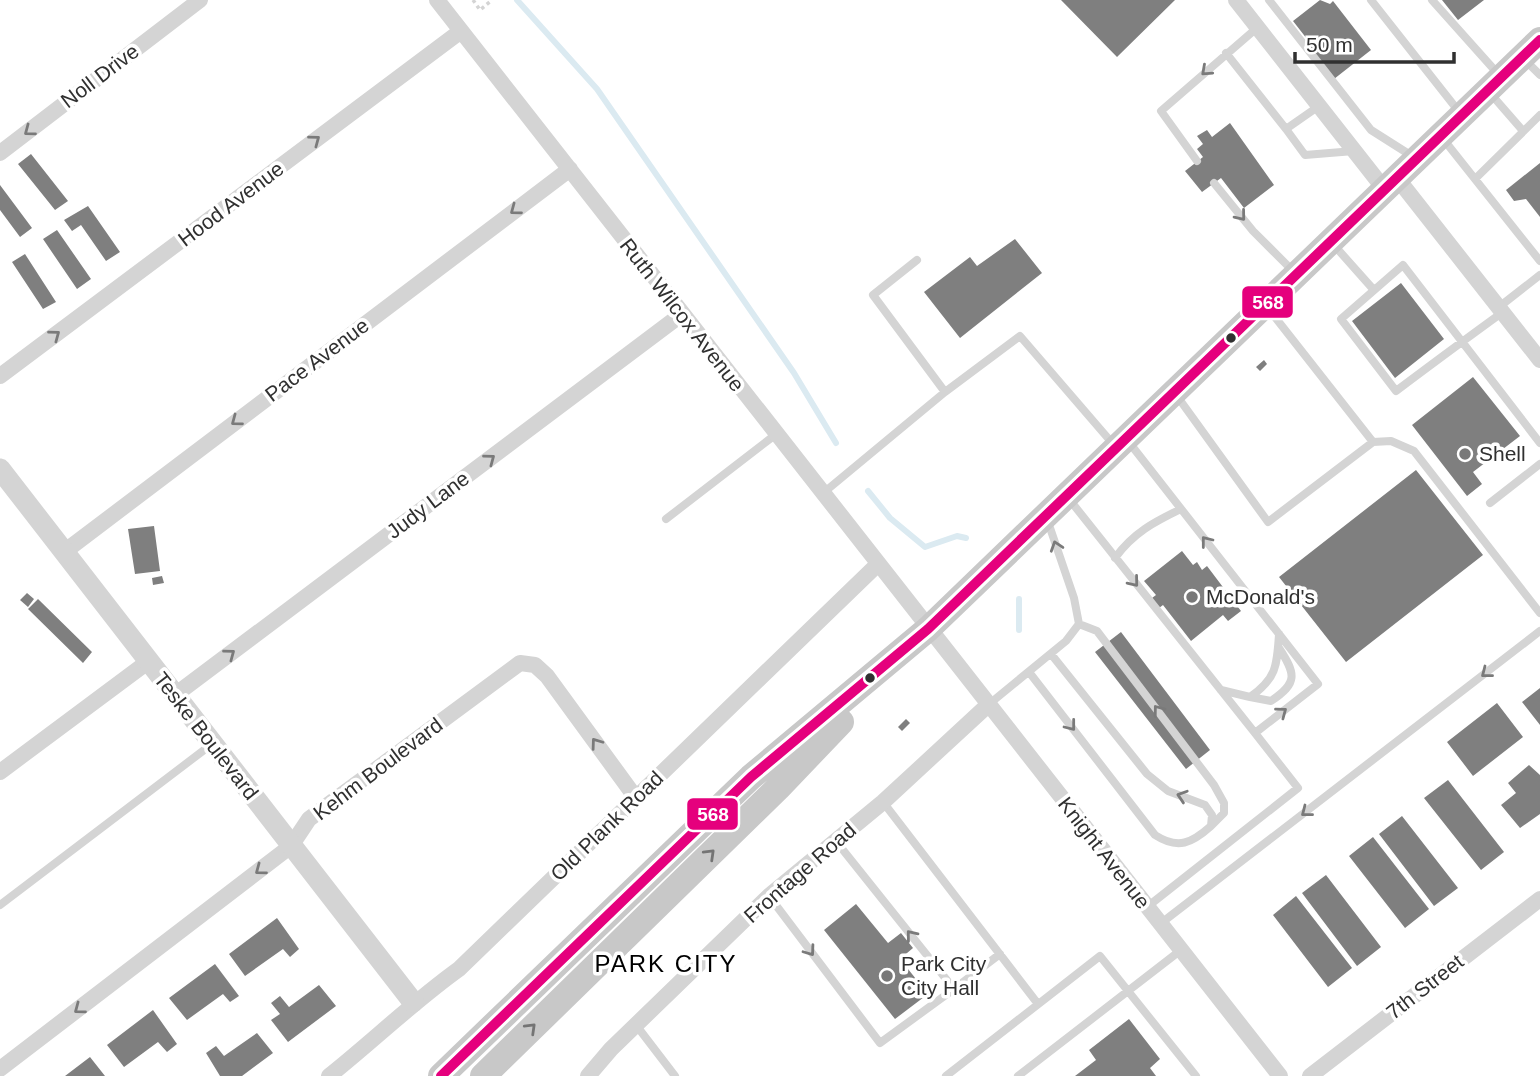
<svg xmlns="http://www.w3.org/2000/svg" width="1540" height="1076" viewBox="0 0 1540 1076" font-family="Helvetica,sans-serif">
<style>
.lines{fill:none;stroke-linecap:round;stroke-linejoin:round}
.stream{stroke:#dbeaf1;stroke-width:6}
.building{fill:#7f7f7f}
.path{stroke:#d4d4d4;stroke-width:3.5;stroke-dasharray:3.5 3.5;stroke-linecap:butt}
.service{stroke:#d4d4d4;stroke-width:8}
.minor{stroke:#d4d4d4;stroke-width:16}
.tertiary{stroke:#d4d4d4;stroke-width:21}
.primary{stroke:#c8c8c8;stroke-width:26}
.bus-1-casing{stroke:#fff;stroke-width:16}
.bus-1{stroke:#e5007d;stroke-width:10}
.oneway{stroke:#7a7a7a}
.oneway2{stroke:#747474}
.bus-dot{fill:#303030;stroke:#fff;stroke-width:2.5}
.poi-dot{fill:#787878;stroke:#fff;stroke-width:2.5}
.labels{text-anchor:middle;stroke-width:7;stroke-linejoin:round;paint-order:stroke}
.street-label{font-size:21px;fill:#303030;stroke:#fff}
.poi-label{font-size:21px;fill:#303030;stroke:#fff;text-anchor:start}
.quarter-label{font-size:24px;letter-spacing:2px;fill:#000;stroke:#fff}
.line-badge{stroke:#fff;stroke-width:2.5}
.badge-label{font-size:19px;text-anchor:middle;font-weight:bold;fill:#fff}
</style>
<rect width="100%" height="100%" fill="#fff"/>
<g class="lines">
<path class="stream" d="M517,0L597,89L794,373L836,443
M868,491L890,518L925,547L957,536L966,538
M1019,630V599"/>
</g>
<path class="building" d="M1061,0H1175L1117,57Z
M1320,0L1330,4L1333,1L1371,50L1334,79L1304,41L1307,39L1293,21Z
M1442,0H1484L1458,20Z
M1230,123L1274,185L1244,208L1221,178L1202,192L1185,171L1203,157L1197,149L1203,144L1197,136L1207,130L1212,137Z
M31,154L68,201L55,210L18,164Z
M1540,163V217L1526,199L1514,201L1506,190Z
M0,185L32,228L20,237L0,210Z
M88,206L120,252L106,261L81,225L72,231L64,220Z
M57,230L91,279L77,289L43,239Z
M1015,239L1042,273L960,338L924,292L970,257L977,266Z
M25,254L56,302L43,309L12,262Z
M1401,283L1444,339L1395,378L1352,321Z
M1264,360L1267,364L1260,371L1256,367Z
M1473,377L1520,436L1473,472L1482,484L1467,496L1412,425Z
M1416,470L1483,555L1346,662L1279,577Z
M154,526L160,571L135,574L128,529Z
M1182,551L1193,565L1197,562L1202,570L1207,566L1241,611L1228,621L1223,615L1191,641L1163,605L1159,608L1152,598L1156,595L1144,581Z
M162,576L164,583L153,585L152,578Z
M27,593L34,599L28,607L20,600Z
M38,599L92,652L83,663L28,609Z
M1121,632L1210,750L1186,769L1095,652Z
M1540,688V725L1522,702Z
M1497,703L1523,737L1473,776L1447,742Z
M906,719L910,723L902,731L898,727Z
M1529,765L1540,775V814L1520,828L1501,805L1516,793L1508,783Z
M1448,780L1504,852L1481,870L1424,798Z
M1402,816L1458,888L1434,906L1379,834Z
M1373,837L1429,909L1405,928L1349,856Z
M1326,875L1381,947L1357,966L1302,893Z
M1296,896L1352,968L1328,987L1273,915Z
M856,904L888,943L901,933L913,948L900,959L928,994L895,1019L824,930Z
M277,918L299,949L290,957L283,949L245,976L229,954Z
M215,964L239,996L230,1002L223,994L187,1020L169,998Z
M319,985L336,1006L288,1042L271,1020L280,1014L271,1003L280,996L289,1007Z
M153,1010L177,1044L167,1052L158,1042L124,1067L107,1045Z
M1129,1019L1160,1059L1150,1068L1156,1076H1075L1096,1060L1089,1050Z
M257,1033L273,1053L242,1076H220L206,1053L216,1046L224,1056Z
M90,1057L105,1076H65Z"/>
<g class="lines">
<path class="path" d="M473,0L480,10L492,0"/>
<path class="service" d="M1269,0L1371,130L1412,156
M1371,0L1460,113
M1432,0L1499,75
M1226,53L1286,129L1319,106
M1525,60L1540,75
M1490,93L1523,131
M1286,129L1305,155L1354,151
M1444,140L1540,261
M1197,161L1161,111L1258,27
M1475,179L1540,115
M1214,183L1253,231L1294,272
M1333,244L1373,289
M917,260L873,295L945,392
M1499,307L1540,275
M1503,312C1467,338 1432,364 1396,391L1341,319L1403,265L1540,443
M1177,396L1268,522L1373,442L1267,307
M1373,442L1391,441L1414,451L1540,613
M822,494L945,392L1020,336L1113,444
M1069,499L1255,733L1318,684L1128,441
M1490,503L1540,464
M666,519L775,435
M1115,558C1133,533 1154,522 1181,509
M1079,624L1097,631L1214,785L1224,803V813L1211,826
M1029,672L1155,835C1178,850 1192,843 1211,826L1212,815L1205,805L1168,791L1147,774L1051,654
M1221,690L1250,697C1277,678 1277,665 1279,634
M1250,697L1271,701C1298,683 1296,674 1279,648
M988,705L1066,641L1079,624L1074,598L1047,519
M883,802L1038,1004
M769,896L880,1043L954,989L835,840
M0,905L212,744
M1147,907L1298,788L1255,733
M1160,924L1540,631
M954,989L1000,954
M636,1025L675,1076
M946,1076L1100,956L1196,1076
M1018,1076L1181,950"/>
<path class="minor" d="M437,0L1280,1076
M1236,0L1385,190
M0,153L200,0
M1397,178L1540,360
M0,376L461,31
M64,552L570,169
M175,695L682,314
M0,772L149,661
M0,1069L291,846L309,819L520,663L535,665L547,676L636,798
M329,1076C373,1041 413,1002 459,969L877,565
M588,1076L611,1049L769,896L883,802L988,705
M1310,1076L1540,899"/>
<path class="tertiary" d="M0,469L413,1002"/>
<path class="primary" d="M441,1076L751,777L928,629L1540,40
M483,1076L778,788L841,722"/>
<defs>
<path id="bus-1" d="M441,1076L751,777L928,629L1540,40"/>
</defs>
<use href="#bus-1" class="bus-1-casing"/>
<use href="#bus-1" class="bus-1"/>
</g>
<defs><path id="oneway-chevron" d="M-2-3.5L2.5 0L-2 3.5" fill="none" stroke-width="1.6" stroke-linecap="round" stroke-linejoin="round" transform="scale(1.75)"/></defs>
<g class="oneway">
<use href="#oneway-chevron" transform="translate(1206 71) rotate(138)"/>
<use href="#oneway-chevron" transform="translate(29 131) rotate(143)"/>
<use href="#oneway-chevron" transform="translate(315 140) rotate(-37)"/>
<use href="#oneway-chevron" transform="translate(515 210) rotate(143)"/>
<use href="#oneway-chevron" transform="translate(1241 216) rotate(51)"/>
<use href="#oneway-chevron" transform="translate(55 335) rotate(-37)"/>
<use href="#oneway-chevron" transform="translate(236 421) rotate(143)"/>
<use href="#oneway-chevron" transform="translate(490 459) rotate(-37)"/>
<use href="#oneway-chevron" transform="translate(1206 541) rotate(-128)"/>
<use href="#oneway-chevron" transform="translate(1056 546) rotate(-108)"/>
<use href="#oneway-chevron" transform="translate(1134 582) rotate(51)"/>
<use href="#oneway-chevron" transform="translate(230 654) rotate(-37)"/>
<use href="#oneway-chevron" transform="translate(1486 673) rotate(142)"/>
<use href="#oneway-chevron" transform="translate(1158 710) rotate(-127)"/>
<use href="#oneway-chevron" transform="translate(1282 712) rotate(-37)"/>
<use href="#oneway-chevron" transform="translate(1071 726) rotate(52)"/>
<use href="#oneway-chevron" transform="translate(596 743) rotate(-126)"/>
<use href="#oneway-chevron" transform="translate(1182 796) rotate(-162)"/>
<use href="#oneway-chevron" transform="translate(1306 812) rotate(142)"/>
<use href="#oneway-chevron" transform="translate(260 870) rotate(143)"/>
<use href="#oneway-chevron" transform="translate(911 935) rotate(-129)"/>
<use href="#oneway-chevron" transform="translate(810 951) rotate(54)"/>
<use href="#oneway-chevron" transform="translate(79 1009) rotate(143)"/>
</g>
<g class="oneway2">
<use href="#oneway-chevron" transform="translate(710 854) rotate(-44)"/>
<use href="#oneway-chevron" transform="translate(531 1028) rotate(-44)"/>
</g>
<g class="bus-dot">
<circle cx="1231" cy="338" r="6"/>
<circle cx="870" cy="678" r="6"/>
</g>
<g class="poi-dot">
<circle cx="1465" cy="454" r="7"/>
<circle cx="1192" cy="597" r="7"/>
<circle cx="887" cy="976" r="7"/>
</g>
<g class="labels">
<g class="street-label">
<text transform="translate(100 76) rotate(-37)" y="7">Noll Drive</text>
<text transform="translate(231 204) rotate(-37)" y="7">Hood Avenue</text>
<text transform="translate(682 315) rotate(52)" y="7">Ruth Wilcox Avenue</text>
<text transform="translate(317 360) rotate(-37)" y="7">Pace Avenue</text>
<text transform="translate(428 505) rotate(-37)" y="7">Judy Lane</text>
<text transform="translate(206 736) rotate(52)" y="7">Teske Boulevard</text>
<text transform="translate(378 769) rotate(-37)" y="7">Kehm Boulevard</text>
<text transform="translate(607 826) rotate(-44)" y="7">Old Plank Road</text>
<text transform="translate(1104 853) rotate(52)" y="7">Knight Avenue</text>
<text transform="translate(800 873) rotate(-41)" y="7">Frontage Road</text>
<text transform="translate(1425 987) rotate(-38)" y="7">7th Street</text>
</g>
<g class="poi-label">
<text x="1479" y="461">Shell</text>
<text x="1206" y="604">McDonald's</text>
<text x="901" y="971">Park City<tspan x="901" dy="24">City Hall</tspan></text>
</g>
<g class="quarter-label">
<text x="666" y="972">PARK CITY</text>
</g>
</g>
<g class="line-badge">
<rect x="1241" y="285" width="53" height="34" rx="7" fill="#e5007d"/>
<rect x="686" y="797" width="53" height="34" rx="7" fill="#e5007d"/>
</g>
<g class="badge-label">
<text x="1268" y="309">568</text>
<text x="713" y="821">568</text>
</g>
<path d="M1295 52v10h159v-10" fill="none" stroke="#303030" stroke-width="3.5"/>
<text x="1306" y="52" font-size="21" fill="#303030" stroke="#ffffff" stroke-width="5" paint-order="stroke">50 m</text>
</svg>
